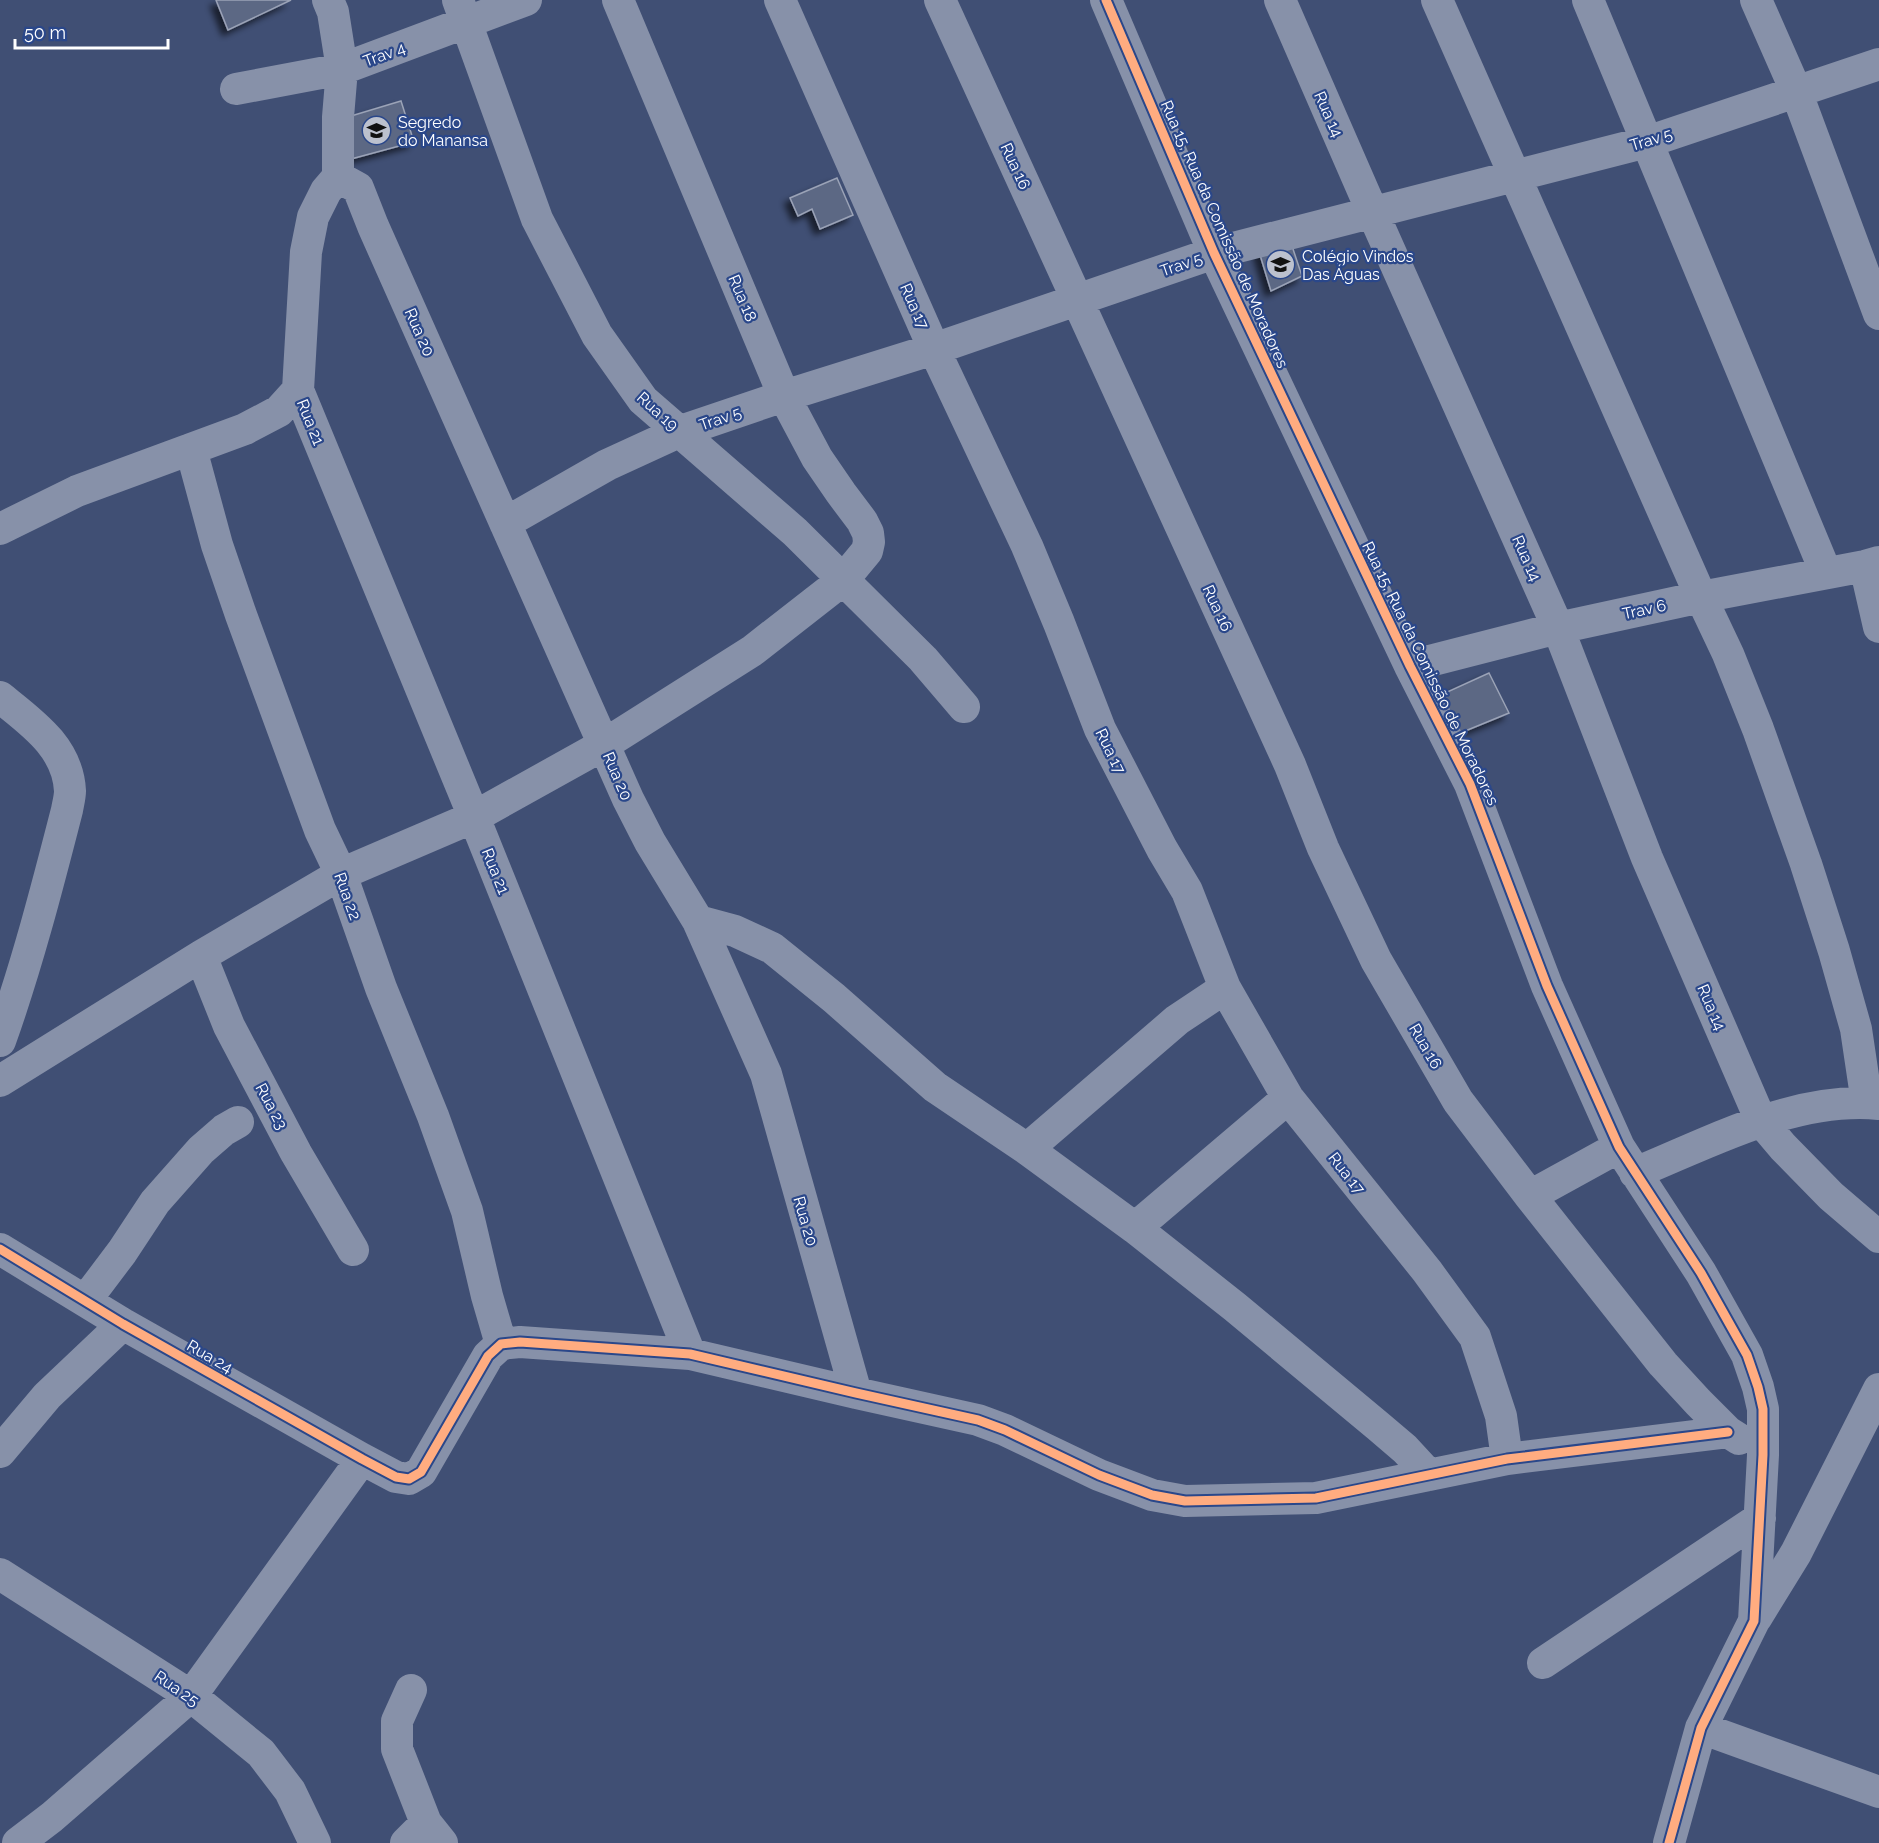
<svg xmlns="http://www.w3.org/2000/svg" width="1879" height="1843" viewBox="0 0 1879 1843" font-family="Raleway,sans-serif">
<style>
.building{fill:#5c6884;stroke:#9ba3b7;stroke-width:1.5;filter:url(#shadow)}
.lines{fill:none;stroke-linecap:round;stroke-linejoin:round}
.minor{stroke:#8791a9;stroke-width:32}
.cycleway-casing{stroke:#2a478a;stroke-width:13}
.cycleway{stroke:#ffac80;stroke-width:9}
.labels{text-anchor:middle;stroke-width:4.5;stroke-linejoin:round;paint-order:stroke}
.street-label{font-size:16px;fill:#fff;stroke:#2a478a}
.poi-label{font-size:16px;fill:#fff;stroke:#2a478a;text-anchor:start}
</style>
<defs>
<filter id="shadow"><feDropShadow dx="-5.5" dy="5.5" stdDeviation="3" flood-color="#0009"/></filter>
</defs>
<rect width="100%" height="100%" fill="#404f74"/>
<path class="building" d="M216,0H291L228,30Z
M401,101L414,142L351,159L341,119Z
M837,178L853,215L820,229L812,209L798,216L790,198Z
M1288,234L1302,276L1271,291L1257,245Z
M1489,673L1509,713L1453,736L1434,698Z"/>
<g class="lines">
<path class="minor" d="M458,0L537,219L597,335L643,400L795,532L923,659L964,707
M780,0L934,349L1027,546L1059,623L1100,729L1162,849L1187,891L1225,988L1288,1098L1427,1271L1475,1337L1501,1416L1507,1459
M940,0L1290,765L1323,848L1376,960L1458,1101L1530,1196L1663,1364L1698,1402L1728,1432L1739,1439
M1106,0L1214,253L1410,666L1470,784L1547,986L1619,1147L1701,1273L1747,1355L1758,1387L1763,1409V1455L1754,1621L1701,1728L1669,1843
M1280,0L1372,211L1558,628L1647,858L1761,1121L1783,1147L1831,1196L1879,1237
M1437,0L1701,597L1728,654L1758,729L1806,864L1834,951L1856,1029L1867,1103
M1588,0L1826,573
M1756,0L1796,91L1879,314
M236,89L342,69L526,0
M338,177L358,188L373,226L628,799L650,842L698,921L766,1074L856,1393
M298,390L474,817L690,1354
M191,449L217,545L241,615L320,830L341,874L381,988L433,1116L467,1211L487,1296L501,1344
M505,523L607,465L681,431L784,396L934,349L1214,253L1647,142L1879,64
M0,529L77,491L245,429L279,411L298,390L306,252L313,217L326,191L338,177V117L342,69L333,12L328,0
M1865,566L1879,627
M1410,666L1558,628L1701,597L1865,566L1879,562
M0,697C31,722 68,747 70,791C70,797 68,804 67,810C47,888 27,965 0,1041
M698,921L735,931L772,948L834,998L935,1087L1027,1149L1135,1228L1235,1307L1378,1426L1405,1449L1429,1475
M201,956L229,1026L296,1153L353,1250
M0,1081L201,956L341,874L474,817L605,744L752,651L843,580L867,551L869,542L868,533L862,521L841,493L817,458L784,396L618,0
M1027,1149L1177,1020L1225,988
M1635,1173C1711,1142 1795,1096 1879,1104
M1530,1196L1619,1147
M1135,1228L1288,1098
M0,1249L123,1324L362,1459L396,1477L409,1479L421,1472L488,1356L501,1344L520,1342L690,1354L856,1393L978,1420L1005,1430L1099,1475L1152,1495L1185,1501L1316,1498L1507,1459L1728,1432
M85,1301L122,1252L155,1202L201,1150L224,1130L238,1122
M0,1452L47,1396L123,1324
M0,1574L191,1696L261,1753L290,1791L315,1843
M1756,1618L1796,1553L1879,1389
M1543,1663L1760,1518
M411,1690L397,1721V1749L426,1823L442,1843
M1701,1728L1879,1792
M18,1843L52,1817L191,1696L362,1459
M406,1843L426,1823"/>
<defs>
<path id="cycleway" d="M1106,0L1214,253L1410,666L1470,784L1547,986L1619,1147L1701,1273L1747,1355L1758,1387L1763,1409V1455L1754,1621L1701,1728L1669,1843
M0,1249L123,1324L362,1459L396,1477L409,1479L421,1472L488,1356L501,1344L520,1342L690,1354L856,1393L978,1420L1005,1430L1099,1475L1152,1495L1185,1501L1316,1498L1507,1459L1728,1432"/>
</defs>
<use href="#cycleway" class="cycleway-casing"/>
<use href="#cycleway" class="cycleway"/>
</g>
<defs>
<symbol id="school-disc" viewBox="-11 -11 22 22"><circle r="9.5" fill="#bcc1ce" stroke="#2a478a"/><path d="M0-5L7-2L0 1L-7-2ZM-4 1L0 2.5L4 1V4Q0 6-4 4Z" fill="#111"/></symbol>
</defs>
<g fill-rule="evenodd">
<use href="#school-disc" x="360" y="114" width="33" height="33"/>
<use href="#school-disc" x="1264" y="248" width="33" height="33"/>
</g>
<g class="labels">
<g class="street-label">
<text transform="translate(384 54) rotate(-20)" y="6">Trav 4</text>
<text transform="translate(1329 114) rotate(66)" y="6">Rua 14</text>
<text transform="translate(1651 139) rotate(-17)" y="6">Trav 5</text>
<text transform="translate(1016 166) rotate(65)" y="6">Rua 16</text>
<text transform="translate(1225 234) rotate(66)" y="6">Rua 15, Rua da Comissão de Moradores</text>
<text transform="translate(1181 264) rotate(-19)" y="6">Trav 5</text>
<text transform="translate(743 298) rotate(67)" y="6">Rua 18</text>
<text transform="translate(915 306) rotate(66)" y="6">Rua 17</text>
<text transform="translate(420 332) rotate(66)" y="6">Rua 20</text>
<text transform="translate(658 411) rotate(42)" y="6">Rua 19</text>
<text transform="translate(720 418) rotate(-19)" y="6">Trav 5</text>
<text transform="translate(311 422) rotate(68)" y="6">Rua 21</text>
<text transform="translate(1527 558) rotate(66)" y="6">Rua 14</text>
<text transform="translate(1218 608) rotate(65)" y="6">Rua 16</text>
<text transform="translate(1644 609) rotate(-12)" y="6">Trav 6</text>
<text transform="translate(1431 673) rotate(64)" y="6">Rua 15, Rua da Comissão de Moradores</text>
<text transform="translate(1111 751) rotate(64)" y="6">Rua 17</text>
<text transform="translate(618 776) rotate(67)" y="6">Rua 20</text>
<text transform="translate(496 871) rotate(68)" y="6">Rua 21</text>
<text transform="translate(348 896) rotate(70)" y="6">Rua 22</text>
<text transform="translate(1712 1007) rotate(67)" y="6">Rua 14</text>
<text transform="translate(1426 1046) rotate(60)" y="6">Rua 16</text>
<text transform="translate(272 1106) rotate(62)" y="6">Rua 23</text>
<text transform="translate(1347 1173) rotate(52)" y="6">Rua 17</text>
<text transform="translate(806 1221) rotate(74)" y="6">Rua 20</text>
<text transform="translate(210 1356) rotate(30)" y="6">Rua 24</text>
<text transform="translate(177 1688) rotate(34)" y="6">Rua 25</text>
</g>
<g class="poi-label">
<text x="398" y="128">Segredo<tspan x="398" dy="18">do Manansa</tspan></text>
<text x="1302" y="262">Colégio Vindos<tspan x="1302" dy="18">Das Águas</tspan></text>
</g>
</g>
<path d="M15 39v9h153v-9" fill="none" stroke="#ffffff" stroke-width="3"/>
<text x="24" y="39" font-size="18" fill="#ffffff" stroke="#2a478a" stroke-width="4.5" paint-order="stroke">50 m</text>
</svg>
